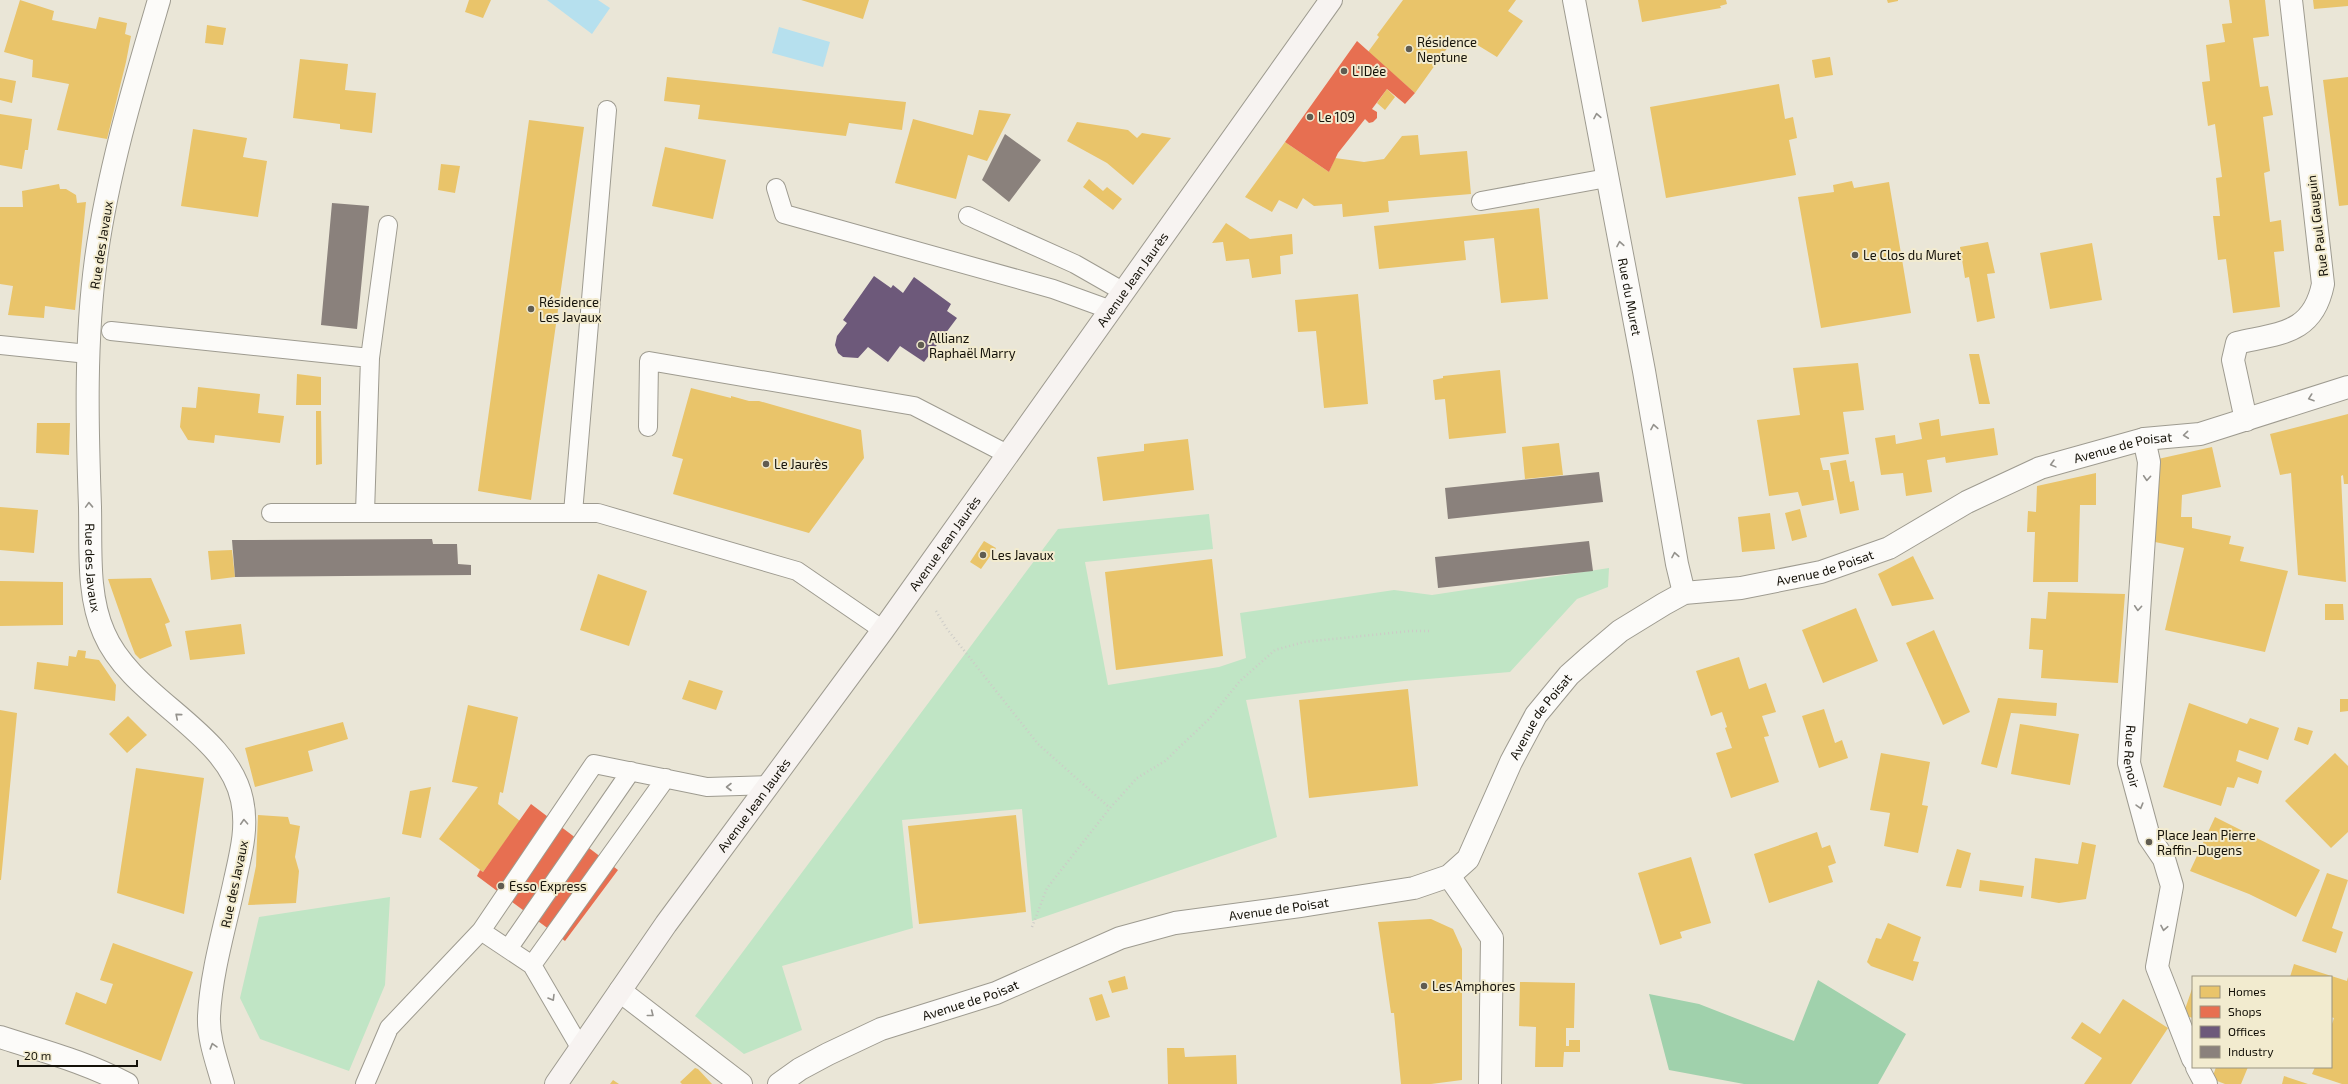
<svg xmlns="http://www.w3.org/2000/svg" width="2348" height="1084" viewBox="0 0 2348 1084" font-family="'Exo 2',sans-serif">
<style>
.green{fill:#c0e5c5}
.forest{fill:#a0d1ac}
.water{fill:#b6e0ee}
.homes{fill:#e9c46a}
.shops{fill:#e76f51}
.offices{fill:#6d597a}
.industry{fill:#8a817c}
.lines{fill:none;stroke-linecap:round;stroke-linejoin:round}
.service-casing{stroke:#9e9b90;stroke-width:20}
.minor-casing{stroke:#9e9b90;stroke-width:24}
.tertiary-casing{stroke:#9e9b90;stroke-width:24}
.secondary-casing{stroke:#9e9b90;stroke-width:24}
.path{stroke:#cccbc7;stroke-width:2.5;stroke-dasharray:1 3;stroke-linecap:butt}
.service{stroke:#fcfbf9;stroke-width:18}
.minor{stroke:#fcfbf9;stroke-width:22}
.tertiary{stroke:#fcfbf9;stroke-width:22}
.secondary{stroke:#f7f3f1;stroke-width:22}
.oneway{stroke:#94928d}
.poi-dot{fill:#605c51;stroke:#f2ebcf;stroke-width:1.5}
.labels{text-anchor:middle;stroke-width:4;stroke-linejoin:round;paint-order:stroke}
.poi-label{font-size:13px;fill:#151209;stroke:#f2ebcf;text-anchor:start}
.street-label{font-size:13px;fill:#151209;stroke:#f2ebcf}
</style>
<rect width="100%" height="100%" fill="#eae6d7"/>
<path class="green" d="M1209,514L1213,549L1085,562L1108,685L1219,667L1246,658L1240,613L1394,590L1432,595L1609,568L1608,587L1577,599L1510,672L1404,681L1246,700L1277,837L1032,921L1022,809L902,820L913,928L782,966L802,1030L744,1054L695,1016L1058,529Z
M390,897L385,985L349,1071L260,1039L240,998L259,917Z"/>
<path class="forest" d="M1818,980L1906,1034L1878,1084H1744L1669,1070L1649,994L1699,1004L1794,1041Z"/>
<path class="water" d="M547,0H598L610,8L592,34Z
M779,27L830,42L823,67L772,53Z"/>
<path class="homes" d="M20,0L54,11L52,20L96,29L99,17L127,23L125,34L131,36L126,62L107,139L57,130L69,84L32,77L33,60L4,52Z
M469,0H491L483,18L465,12Z
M801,0H869L863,19Z
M1403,0H1516L1508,11L1523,21L1497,57L1466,38L1461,46L1453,40L1415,93L1368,52L1379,37L1377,35Z
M1638,0H1726L1727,4L1720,6L1721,8L1642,22Z
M1887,0H1898V1L1888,3Z
M2229,0H2265L2269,36L2253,38L2260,87L2268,86L2273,115L2263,117L2270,171L2264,173L2270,222L2281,220L2284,251L2274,252L2280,307L2233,313L2226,259L2218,260L2213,216H2220L2216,178L2222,177L2215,124L2208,126L2202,82L2210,81L2206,45L2225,42L2222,24L2232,23Z
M2313,0H2348V6L2314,9Z
M207,25L226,28L223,45L205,43Z
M1830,57L1833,75L1815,78L1812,60Z
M300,59L348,64L345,90L376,93L372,133L340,129V124L293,118Z
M667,77L906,102L902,130L849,123L846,136L698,119L700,105L664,101Z
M2348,77V205L2339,206L2323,80Z
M0,78L16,81L12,103L0,100Z
M1779,84L1785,119L1793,117L1797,138L1789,140L1796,175L1666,198L1650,107Z
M1387,89L1395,97L1385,110L1377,103Z
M979,110L1011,114L987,161L968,155L956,199L895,183L913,119L973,135Z
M0,114L32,119L28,150H25L22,169L0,165Z
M529,120L584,127L531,500L478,491Z
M1077,122L1128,130L1137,138L1142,133L1171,138L1133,185L1107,163L1067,141Z
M193,129L247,138L243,157L267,161L258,217L181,206Z
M1418,135L1420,155L1467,151L1471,194L1388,201L1389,212L1343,217L1342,204L1314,206L1303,198L1297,209L1279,200L1272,212L1245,197L1285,142L1329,172L1335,158L1364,162L1384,159L1402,136Z
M665,147L726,160L713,219L652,206Z
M441,164L460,166L455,193L438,190Z
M1089,179L1103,191L1107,187L1122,199L1113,210L1083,187Z
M1852,181L1854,188L1889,182L1911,313L1821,328L1798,197L1834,192L1833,185Z
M59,184L60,189H66L76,195L77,203L86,202L75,310L45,306L44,318L8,315L13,286L0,284V207H23L22,191Z
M1539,208L1548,299L1501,303L1494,238L1464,241L1466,260L1379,269L1374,226Z
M1226,223L1250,239L1292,234L1293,254L1280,256L1281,274L1252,278L1249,259L1226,261L1223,242L1212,243Z
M1988,242L1995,273L1987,274L1995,318L1977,322L1969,277L1965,278L1960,247Z
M2092,243L2102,300L2050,309L2040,253Z
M1358,294L1368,404L1324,408L1316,331L1298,332L1295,300Z
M1969,354H1979L1990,404H1979Z
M1858,363L1864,410L1843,412L1849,454L1820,458L1823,470H1829L1834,500L1802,506L1798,492L1769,496L1757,420L1800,415L1793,368Z
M1500,370L1506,433L1449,439L1445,399L1435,400L1433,380L1443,378V376Z
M297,374L321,377V405H296Z
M198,387L260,394L258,413L284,416L280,443L215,435L214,443L188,440L180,427L182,407L196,408Z
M691,388L731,398V396L749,401H759L861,430L864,458L809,533L673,494L683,459L672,456Z
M316,411H321L322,464L316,465Z
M2348,414V484H2344L2343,475L2341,476L2346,582L2298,575L2291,473L2280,475L2270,434Z
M1939,419L1941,436L1994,428L1998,455L1946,463L1945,457L1927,460L1932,492L1906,496L1903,473L1881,475L1875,438L1895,435L1896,444L1922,439L1919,423Z
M37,423H70L69,455L36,453Z
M1188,439L1194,490L1103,501L1097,457L1144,451V444Z
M1559,443L1563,475L1525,479L1522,447Z
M2212,447L2221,487L2182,495L2181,517H2192V528L2231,536L2229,544L2244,547L2240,561L2288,571L2265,652L2165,630L2184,548L2155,542L2158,459Z
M1846,460L1850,482L1854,481L1859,510L1840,514L1830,463Z
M2096,473V505H2080L2078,582H2033L2035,532H2027L2028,511L2036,512L2037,486Z
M0,507L38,510L34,553L0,550Z
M1800,509L1807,537L1792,541L1785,513Z
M1770,513L1775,549L1742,552L1738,517Z
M984,541L996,548L981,569L970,562Z
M232,550L235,577L211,580L208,551Z
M1913,556L1934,599L1892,606L1878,574Z
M1212,559L1223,656L1116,670L1105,572Z
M598,574L647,591L629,646L580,630Z
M151,578L170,622L165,624L172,646L140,659L135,654L128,636L108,579Z
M0,581L63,582V625L0,626Z
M2048,592L2125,594L2118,683L2041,678L2043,650L2029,649L2031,618L2046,619Z
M2325,604H2343L2344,620H2325Z
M1856,608L1878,661L1823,683L1802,630Z
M241,624L245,654L190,660L185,631Z
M1934,630L1970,712L1943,725L1906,643Z
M78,650L86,651L85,658L99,660L116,685L115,701L34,689L37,662L68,666L69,656L76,657Z
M1739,657L1749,689L1766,683L1776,712L1762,716L1769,736L1764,737L1779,782L1731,798L1716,753L1732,748L1725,728L1727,727L1722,712L1711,716L1696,671Z
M689,680L723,691L716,710L682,699Z
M1408,689L1418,786L1309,798L1299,700Z
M1998,698L2057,703L2056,716L2011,713L1997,768L1981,764Z
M2340,699H2348V711L2340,712Z
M2189,703L2247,724L2250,718L2279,728L2268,760L2239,750L2236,761L2262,771L2258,784L2238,777L2234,788L2227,787L2221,806L2163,787Z
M468,705L518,717L503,793L500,792L498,804L520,821L483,872L439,839L478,787L452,782Z
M1824,709L1835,743L1842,740L1848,758L1819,768L1802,716Z
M0,710L17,713L1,880H0Z
M128,716L147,735L127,753L109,734Z
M343,722L348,739L308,751L313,771L255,787L245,748Z
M2020,724L2079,734L2070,785L2011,774Z
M2298,727L2313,731L2308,745L2294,740Z
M1881,753L1930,762L1922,805L1928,806L1918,853L1884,846L1890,813L1870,810Z
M2335,753L2348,766V832L2331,848L2285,801Z
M136,768L204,778L184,914L117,893Z
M431,787L421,838L402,834L410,791Z
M258,815L288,817L290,824L300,826L295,857L299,871L296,903L248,905L256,866Z
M1016,815L1026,912L919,924L908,826Z
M2215,817L2320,870L2296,917L2249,894L2190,871Z
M1817,832L1822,848L1830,845L1836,863L1828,866L1833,882L1769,903L1754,854Z
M2082,842L2096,845L2086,899L2059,903L2031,898L2035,858L2078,864Z
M1957,849L1971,853L1961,888L1946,886Z
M1691,857L1711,923L1680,932L1682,938L1660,945L1638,873Z
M2327,873L2348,880L2332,928L2343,932L2336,953L2302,941Z
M1980,880L2024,886L2022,897L1979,891Z
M1431,919L1453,929L1462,949V1080L1431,1084H1401L1394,1013H1391L1378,922Z
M1888,923L1921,937L1913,961L1919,962L1913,981L1871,966L1867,962L1876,938L1881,939Z
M113,943L193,972L161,1061L65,1024L76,992L106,1004L113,984L100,980Z
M2294,964L2347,981L2348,977V1084H2342L2312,1074L2315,1067H2331V1027L2334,1018L2331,1017V977H2290Z
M1125,976L1128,989L1112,993L1108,981Z
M1520,982L1575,983L1574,1028H1566V1046H1569V1040H1580V1052H1564L1563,1067H1535L1536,1027L1519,1026Z
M2193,986V1018L2183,1015Z
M1102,994L1110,1017L1096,1021L1089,998Z
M2123,999L2168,1028L2131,1084H2084L2102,1058L2071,1038L2082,1022L2100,1034Z
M1167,1048H1184L1185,1057L1236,1055L1237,1084H1168Z
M2216,1067H2248L2241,1084H2225L2212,1079Z
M695,1068L698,1069L712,1084H682L680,1082Z
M2284,1076L2308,1084H2282Z
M613,1080L619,1084H610Z"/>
<path class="shops" d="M1357,41L1415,93L1405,104L1387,89L1372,109L1377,112V118L1373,122L1369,123L1365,119L1338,153L1329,172L1285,142Z
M531,804L618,870L565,941L477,876L480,870L483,872Z"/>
<path class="offices" d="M874,276L891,288L893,285L903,293L914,277L951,304L947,311L957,318L924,362L900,346L888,362L868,347L858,358L843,357L838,353L835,345L837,336L847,323L843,320Z"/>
<path class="industry" d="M1005,134L1041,160L1009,202L982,180Z
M332,203L369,206L357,329L321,325Z
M1599,472L1603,502L1448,519L1445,488Z
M432,539L433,544H457L458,564L471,565V575L235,577L232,540Z
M1589,541L1593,571L1438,588L1435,557Z"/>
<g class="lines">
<defs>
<path id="service" d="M776,188L784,214L1053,289L1111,310
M1481,201L1607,178
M968,216L1075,264L1124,292
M111,331L370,358
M0,345L88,354
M648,427L649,361L914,406L1009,455
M271,513H598L797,571L883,630
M365,513L370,358L388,225
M573,513L607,110
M481,931L532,965L581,1049
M508,949L631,771
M532,965L666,778
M365,1084L389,1028L481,931L594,764L707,787L768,785"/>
<g id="minor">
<path id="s1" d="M159,0C134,85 108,171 96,259C85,341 87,424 90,507C91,548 87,595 104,633C132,699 228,731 242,800C248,827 241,853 235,880C226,923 211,972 209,1016C208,1039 217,1062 223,1084"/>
<path id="s2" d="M1574,0L1644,371L1677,564L1684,593"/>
<path d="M2246,420L2233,360L2237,343C2280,333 2313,334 2323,284L2291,0"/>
<path id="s3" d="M2144,439L2149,462L2129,763L2149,837L2164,859L2172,886L2157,967L2193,1059"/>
<path d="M1449,876L1492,938L1490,1084"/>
<path d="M620,991L741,1084"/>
<path d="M2197,1067L2206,1084"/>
<path id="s4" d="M779,1084L800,1069L828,1054L881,1029L996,993L1120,938L1175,923L1300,906L1414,888L1449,876L1468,859L1511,762L1536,715L1569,675L1587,659L1620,631L1664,604L1684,593L1741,588L1821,572L1889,548L1967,502L2040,468L2144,439L2200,434L2348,387"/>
</g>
<path id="tertiary" d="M0,1037C46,1052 83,1061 127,1084"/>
<g id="secondary">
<path id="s5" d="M556,1084L666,924L883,630L1331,0"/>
</g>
</defs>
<use href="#service" class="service-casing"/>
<use href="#minor" class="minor-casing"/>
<use href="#tertiary" class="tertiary-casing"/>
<use href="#secondary" class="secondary-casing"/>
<path class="path" d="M936,611L947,629L1038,744L1110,808
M1032,927L1047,888L1110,808L1137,778L1165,761L1209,719L1240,681L1275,650L1304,642L1410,631H1432"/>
<use href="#service" class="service"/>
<use href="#minor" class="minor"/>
<use href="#tertiary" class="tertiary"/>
<use href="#secondary" class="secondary"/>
</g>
<defs><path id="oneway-chevron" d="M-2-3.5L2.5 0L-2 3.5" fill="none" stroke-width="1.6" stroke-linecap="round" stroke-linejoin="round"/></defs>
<g class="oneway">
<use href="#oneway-chevron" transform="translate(1597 116) rotate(-100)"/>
<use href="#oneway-chevron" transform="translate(1620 244) rotate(-100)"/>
<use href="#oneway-chevron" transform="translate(2311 398) rotate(161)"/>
<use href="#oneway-chevron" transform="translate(1654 427) rotate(-100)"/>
<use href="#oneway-chevron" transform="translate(2186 435) rotate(174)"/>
<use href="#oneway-chevron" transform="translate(2053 464) rotate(165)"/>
<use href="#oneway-chevron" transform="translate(2147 478) rotate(94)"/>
<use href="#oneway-chevron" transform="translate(89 505) rotate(-92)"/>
<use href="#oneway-chevron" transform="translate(1675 555) rotate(-100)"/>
<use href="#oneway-chevron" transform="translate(2138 608) rotate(94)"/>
<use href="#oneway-chevron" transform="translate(178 716) rotate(-140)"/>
<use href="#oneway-chevron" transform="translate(729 787) rotate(180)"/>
<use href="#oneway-chevron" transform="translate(2140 806) rotate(74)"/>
<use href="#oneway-chevron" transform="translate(244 822) rotate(-93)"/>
<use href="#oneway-chevron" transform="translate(2164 928) rotate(101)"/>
<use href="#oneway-chevron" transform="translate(552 998) rotate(59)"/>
<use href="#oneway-chevron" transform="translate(651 1014) rotate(38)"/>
<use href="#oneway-chevron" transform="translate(213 1046) rotate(-106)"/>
</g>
<g class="poi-dot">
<circle cx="1409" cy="49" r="4"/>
<circle cx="1344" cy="71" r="4"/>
<circle cx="1310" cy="117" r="4"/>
<circle cx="1855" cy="255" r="4"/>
<circle cx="531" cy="309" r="4"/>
<circle cx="921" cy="345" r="4"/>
<circle cx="766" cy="464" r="4"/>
<circle cx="983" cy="555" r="4"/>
<circle cx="2149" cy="842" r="4"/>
<circle cx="501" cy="886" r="4"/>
<circle cx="1424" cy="986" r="4"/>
</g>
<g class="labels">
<g class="poi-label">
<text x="1417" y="47">Résidence<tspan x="1417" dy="15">Neptune</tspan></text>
<text x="1352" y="76">L'IDée</text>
<text x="1318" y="122">Le 109</text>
<text x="1863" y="260">Le Clos du Muret</text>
<text x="539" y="307">Résidence<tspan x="539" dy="15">Les Javaux</tspan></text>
<text x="929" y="343">Allianz<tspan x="929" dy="15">Raphaël Marry</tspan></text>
<text x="774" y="469">Le Jaurès</text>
<text x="991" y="560">Les Javaux</text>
<text x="2157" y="840">Place Jean Pierre<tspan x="2157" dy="15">Raffin-Dugens</tspan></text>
<text x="509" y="891">Esso Express</text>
<text x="1432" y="991">Les Amphores</text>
</g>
<g class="street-label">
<text transform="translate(2317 226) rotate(-97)" y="5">Rue Paul Gauguin</text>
<text transform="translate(101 245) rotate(-81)" y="5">Rue des Javaux</text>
<text dy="5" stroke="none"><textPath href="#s5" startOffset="990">Avenue Jean Jaurès</textPath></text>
<text dy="5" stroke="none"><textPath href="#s2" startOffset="302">Rue du Muret</textPath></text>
<text dy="5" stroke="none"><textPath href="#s4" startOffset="1554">Avenue de Poisat</textPath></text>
<text dy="5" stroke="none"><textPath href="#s5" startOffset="666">Avenue Jean Jaurès</textPath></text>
<text dy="5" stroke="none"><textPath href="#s4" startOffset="1230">Avenue de Poisat</textPath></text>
<text dy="5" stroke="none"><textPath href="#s1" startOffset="576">Rue des Javaux</textPath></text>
<text dy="5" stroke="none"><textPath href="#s4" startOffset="894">Avenue de Poisat</textPath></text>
<text dy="5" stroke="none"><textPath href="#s3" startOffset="319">Rue Renoir</textPath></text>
<text dy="5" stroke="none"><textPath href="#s5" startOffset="342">Avenue Jean Jaurès</textPath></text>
<text transform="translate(234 884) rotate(-78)" y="5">Rue des Javaux</text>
<text dy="5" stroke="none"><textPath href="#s4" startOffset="534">Avenue de Poisat</textPath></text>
<text dy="5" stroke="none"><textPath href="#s4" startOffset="210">Avenue de Poisat</textPath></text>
</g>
</g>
<rect x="2192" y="976" width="140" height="92" fill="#f2ebcf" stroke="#9a9480"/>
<rect x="2200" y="986" width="20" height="12" fill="#e9c46a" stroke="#9a9480"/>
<text x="2228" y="996" font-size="12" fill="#151209">Homes</text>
<rect x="2200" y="1006" width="20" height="12" fill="#e76f51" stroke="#9a9480"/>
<text x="2228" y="1016" font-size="12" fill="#151209">Shops</text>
<rect x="2200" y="1026" width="20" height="12" fill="#6d597a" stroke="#9a9480"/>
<text x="2228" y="1036" font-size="12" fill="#151209">Offices</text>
<rect x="2200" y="1046" width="20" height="12" fill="#8a817c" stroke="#9a9480"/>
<text x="2228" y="1056" font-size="12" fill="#151209">Industry</text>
<path d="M18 1060v6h119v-6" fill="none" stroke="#151209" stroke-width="2"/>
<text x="24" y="1060" font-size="12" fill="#151209" stroke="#f2ebcf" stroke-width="3" paint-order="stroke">20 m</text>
</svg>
